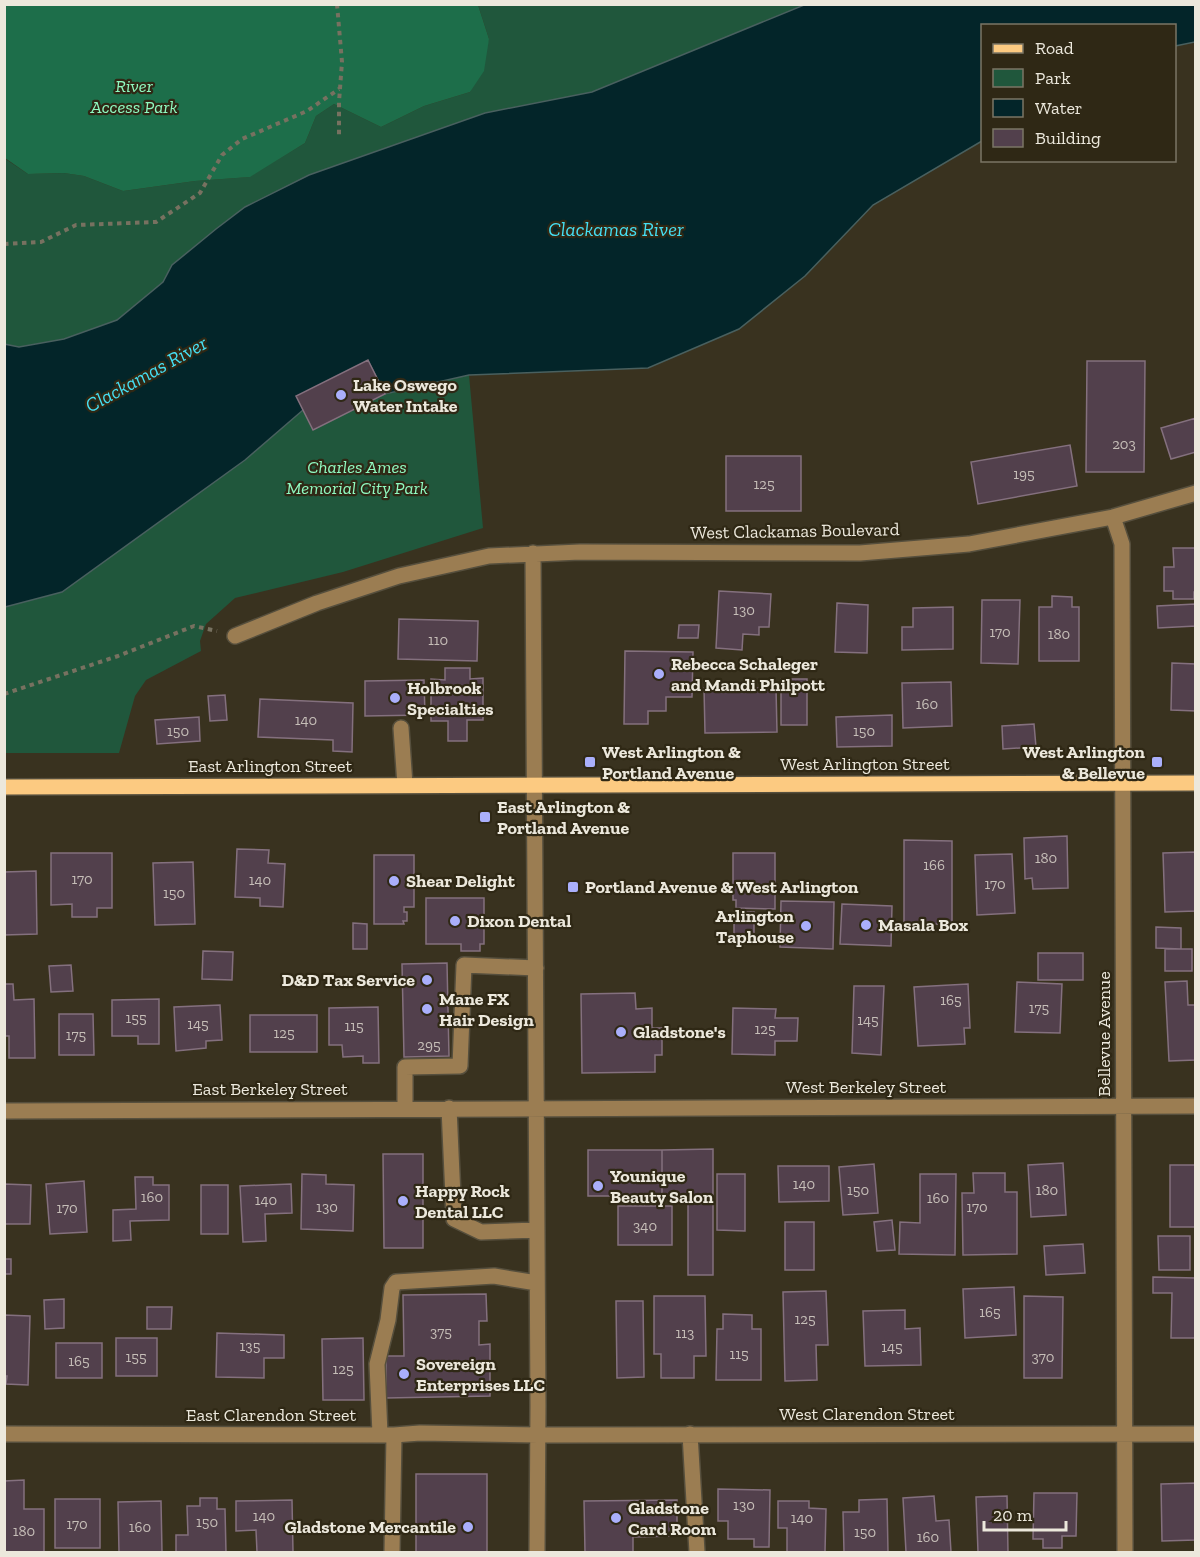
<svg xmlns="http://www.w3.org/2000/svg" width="1200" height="1557" viewBox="0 0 1200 1557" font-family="'Zilla Slab',serif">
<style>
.green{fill:#20573c}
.forest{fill:#1d6e4a}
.water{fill:#032529;stroke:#49605f;stroke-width:1.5}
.building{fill:#52404c;stroke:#84707e;stroke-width:1.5}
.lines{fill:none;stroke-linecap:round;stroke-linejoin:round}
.minor-casing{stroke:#564f3d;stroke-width:18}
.major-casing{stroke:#564f3d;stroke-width:18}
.path{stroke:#777160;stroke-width:4;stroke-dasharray:4.5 4.5;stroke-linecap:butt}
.minor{stroke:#9b7d52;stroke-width:15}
.major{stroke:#fcca81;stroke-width:15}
.poi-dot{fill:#aaaffb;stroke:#2f2815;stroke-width:2}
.labels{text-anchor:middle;stroke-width:4.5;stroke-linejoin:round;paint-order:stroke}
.number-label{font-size:15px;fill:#c6beb8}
.park-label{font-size:18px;font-style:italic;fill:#90fac1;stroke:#2f2815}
.poi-label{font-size:18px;font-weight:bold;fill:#ece8dc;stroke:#2f2815;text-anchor:start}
.street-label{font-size:18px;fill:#ece8dc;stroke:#2f2815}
.water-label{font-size:20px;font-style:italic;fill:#45dff3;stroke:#2f2815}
</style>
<rect width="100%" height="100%" fill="#39321f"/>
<path class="green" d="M478,5H804L592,92L485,113L309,175L245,207L172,265L163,282L117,320L64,339L19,347L5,344L4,158L28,174L64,173L84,176L123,191L195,181L249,177L305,143L316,116L334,104L381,127L424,106L470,92L489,39Z
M368,360L385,394L469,375L483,528L343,572L235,598L206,624L200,641L201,651L146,680L135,696L119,753H5V607L62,592Z"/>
<path class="forest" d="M4,5H478L489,39L484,71L470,92L424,106L381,127L334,104L316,116L305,143L250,177L195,181L123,191L84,176L64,173L28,174L5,158Z"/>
<path class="water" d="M804,5H1195V42L1175,46L1174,26H982V141L873,205L805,276L739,329L648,368L469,375L385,394L368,361L303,410L245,460L62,592L5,607L4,344L19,347L64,339L117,320L163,282L172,265L216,229L245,207L309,175L485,113L592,92Z"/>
<path class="building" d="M368,360L385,394L313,430L296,396Z
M1087,361H1145L1144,472H1086Z
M1196,418V452L1171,459L1161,428Z
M1070,445L1077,486L978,504L971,462Z
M726,456H801V511H726Z
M1173,548H1196V592H1194V599H1173V591H1164V567H1174Z
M719,591L771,594L769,627H759V635L743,634L742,650L716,648Z
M1052,596L1072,597V607H1079V661H1039V607H1052Z
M982,600H1020L1018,664L981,663Z
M837,603L868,605L867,653L835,652Z
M1195,604L1196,626L1158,628L1157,606Z
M953,607V649L902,650V627H913V608Z
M399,619L478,621L477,661L398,659Z
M679,625H699L698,638H678Z
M625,651L693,652L692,697H666V711H648V724H624Z
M1172,663L1196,664V711L1171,710Z
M445,668H470V679L483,678V720H467V741H448V721H431V679L445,680Z
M781,679H807V725H781Z
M424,680L425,715L365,716V681Z
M951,682L952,726L903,728L902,683Z
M704,688H776L777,732L705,733Z
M225,695L227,720L210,721L208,696Z
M260,699L353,703L352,752L333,751V740L258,737Z
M892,715V746L837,747L836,717Z
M199,717L200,741L157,744L155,720Z
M1034,724L1036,747L1003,749L1002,726Z
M1067,836L1068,888L1033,889L1032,878L1025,879L1024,838Z
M904,840L952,841V924H904Z
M237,849L269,850L268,863L285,864L283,907L260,906V898L235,897Z
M1196,852V911L1165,912L1163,853Z
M51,853H112V908H97V917H72V904L51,905Z
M733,853H775V909L736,908V900H733Z
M1012,854L1015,913L977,915L975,855Z
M374,855H414V907H404V912H407V921H403L404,924H374Z
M193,862L195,924L155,925L153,863Z
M36,871L37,934L4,935V872Z
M426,898H484V944H480V951H461V944H426Z
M781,901L834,902L833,949L780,947Z
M842,904L892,906L891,946L840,944Z
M734,912H754V940H734Z
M353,923L367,924V949H353Z
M1156,927L1181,928V949L1156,948Z
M1165,949H1192V971H1165Z
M203,951L233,952L232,980L202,979Z
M1038,953H1083V980H1038Z
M447,963L449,1056L404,1057L402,964Z
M71,965L73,991L51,992L49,966Z
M1187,981L1188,1005H1196V1060L1169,1061L1165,982Z
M1017,982L1062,984L1060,1033L1015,1032Z
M4,984H13L14,1000L34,999L35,1058H9V1036H4Z
M968,984L970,1028H964L965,1044L918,1046L914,987Z
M854,986H884L881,1055L852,1053Z
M635,993L636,1009L652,1008V1028H662V1055H655V1072L582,1073L581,994Z
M159,999V1044H138V1036H112V1000Z
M220,1005L222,1040L206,1041V1048L176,1051L174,1007Z
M378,1007L379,1063H363V1056L343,1057L342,1045H329V1008Z
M733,1008L776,1009L775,1018H798L797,1041H775V1055L732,1054Z
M59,1014H93L94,1055H59Z
M250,1015H317V1052H250Z
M713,1149V1196H662V1150Z
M588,1150H662V1196H588Z
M383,1154H423V1248H384Z
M1063,1163L1066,1215L1031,1217L1028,1165Z
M874,1164L878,1213L843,1215L839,1167Z
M1170,1165H1196V1227H1170Z
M778,1166H829V1201L779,1202Z
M973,1173H1005V1192H1017V1254L963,1255L962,1193H974Z
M302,1174L326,1175V1184L354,1185L353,1231L301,1229Z
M717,1174H745V1231L717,1230Z
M920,1174H956L955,1255L899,1254L900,1222L920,1223Z
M135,1177H153V1185H169V1220L130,1221L131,1240L113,1241V1210L136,1209Z
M84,1181L87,1232L50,1234L46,1184Z
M4,1184L31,1185L30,1224H4Z
M291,1184L292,1213L265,1214L266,1241L243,1242L240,1186Z
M201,1185H228V1234H201Z
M688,1196H713V1275H688Z
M618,1206H672V1245H618Z
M892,1220L895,1250L877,1251L874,1222Z
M785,1222H814V1270H785Z
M1158,1236H1190V1270H1159Z
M1083,1244L1085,1273L1046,1275L1044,1246Z
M4,1259H11V1274H4Z
M1153,1277L1196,1278L1195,1338H1171L1172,1293H1153Z
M1014,1287L1016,1335L965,1338L963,1289Z
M826,1291L828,1345H816L817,1380L785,1381L783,1292Z
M486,1294L487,1321H479V1345L490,1344V1396L386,1398V1356H404L403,1295Z
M654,1296H705L706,1356H694V1378H661V1354H654Z
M1024,1296L1063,1297L1062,1378H1024Z
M64,1299V1328L45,1329L44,1300Z
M616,1301H643L644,1377L617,1378Z
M147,1307H172L171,1329H147Z
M905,1310V1329L920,1328L921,1365L865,1366L863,1311Z
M723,1314L752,1315V1329H761V1380H716L717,1329H723Z
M4,1315L30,1316L28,1385L6,1384L7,1376H4Z
M217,1333L284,1335V1358H264V1378L216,1377Z
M116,1338H157V1376H116Z
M363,1338L364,1400H323L322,1339Z
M56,1343H102V1378H56Z
M416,1474H487V1552H416Z
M24,1480V1509H44V1552H4V1481Z
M1196,1483V1540L1162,1541L1161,1484Z
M718,1489L770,1490L769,1547H754V1539H728V1521H718Z
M1034,1493H1077L1076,1536H1062V1548H1043V1539H1033Z
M934,1496L936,1521L949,1520L951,1552H906L903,1498Z
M1007,1496L1008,1552H978L976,1497Z
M200,1498H217V1509H225L226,1552H176V1535H188L187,1506H200Z
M55,1499H100V1548H55Z
M887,1499L888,1552H844L843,1512H859V1500Z
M292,1500L293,1552H257L256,1530L236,1531V1501Z
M677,1500V1536L633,1537V1552H585L584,1501Z
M161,1501L162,1552H119L118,1502Z
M778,1501H809V1508L826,1509L825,1552H787V1528H778Z"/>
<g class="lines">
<defs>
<path id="minor" d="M1113,517L1122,544L1125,1552
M533,553L538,1405L537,1552
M235,636L317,603L399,576L489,556L580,552L860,553L969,544L1113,517L1196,493
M401,728L405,785
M405,1108V1067L460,1066L464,965L536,968
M449,1108L454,1219L481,1232L537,1230
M4,1111L1196,1106
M4,1434L394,1435L420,1433L538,1435L1196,1434
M380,1434L377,1364L388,1320L392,1288L396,1282L494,1276L537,1283
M690,1434L697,1552
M392,1552L394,1435"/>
<path id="major" d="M4,787L1196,783"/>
</defs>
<use href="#minor" class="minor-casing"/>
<use href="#major" class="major-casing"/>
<path class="path" d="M337,4L342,62L339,102V135
M4,244L41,242L76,225L156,222L200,193L222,155L242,139L307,111L339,89
M4,694L118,656L194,626L217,631"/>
<use href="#minor" class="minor"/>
<use href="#major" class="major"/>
</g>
<g class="poi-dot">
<circle cx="341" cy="395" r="6"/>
<circle cx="659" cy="674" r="6"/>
<circle cx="395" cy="698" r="6"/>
<rect x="584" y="756" width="12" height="12" rx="3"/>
<rect x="1151" y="756" width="12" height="12" rx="3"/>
<rect x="479" y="811" width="12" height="12" rx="3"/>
<circle cx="394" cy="881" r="6"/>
<rect x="567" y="881" width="12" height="12" rx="3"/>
<circle cx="455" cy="921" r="6"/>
<circle cx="866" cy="925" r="6"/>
<circle cx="806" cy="926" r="6"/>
<circle cx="427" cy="980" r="6"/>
<circle cx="427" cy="1009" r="6"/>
<circle cx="621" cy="1032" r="6"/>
<circle cx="598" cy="1186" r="6"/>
<circle cx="403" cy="1201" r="6"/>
<circle cx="404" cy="1374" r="6"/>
<circle cx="616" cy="1518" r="6"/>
<circle cx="468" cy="1527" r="6"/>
</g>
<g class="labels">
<g class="number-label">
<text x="1124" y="449">203</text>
<text x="1024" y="479">195</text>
<text x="764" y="489">125</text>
<text x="744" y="615">130</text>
<text x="1000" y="637">170</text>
<text x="1059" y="639">180</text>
<text x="438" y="645">110</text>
<text x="927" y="709">160</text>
<text x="306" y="725">140</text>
<text x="178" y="736">150</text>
<text x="864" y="736">150</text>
<text x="1046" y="863">180</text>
<text x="934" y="870">166</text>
<text x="82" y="884">170</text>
<text x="260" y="885">140</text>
<text x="995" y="889">170</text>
<text x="174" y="898">150</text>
<text x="951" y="1005">165</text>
<text x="1039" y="1013">175</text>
<text x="136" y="1023">155</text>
<text x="868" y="1025">145</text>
<text x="198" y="1029">145</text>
<text x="354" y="1031">115</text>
<text x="765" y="1034">125</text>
<text x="284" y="1038">125</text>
<text x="76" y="1040">175</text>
<text x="429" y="1050">295</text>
<text x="804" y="1189">140</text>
<text x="858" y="1195">150</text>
<text x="1047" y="1195">180</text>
<text x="152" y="1202">160</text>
<text x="938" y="1203">160</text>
<text x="266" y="1205">140</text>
<text x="327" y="1212">130</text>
<text x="977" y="1212">170</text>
<text x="67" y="1213">170</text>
<text x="645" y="1231">340</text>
<text x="990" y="1317">165</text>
<text x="805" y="1324">125</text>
<text x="441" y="1337">375</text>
<text x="685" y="1338">113</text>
<text x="250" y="1351">135</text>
<text x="892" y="1352">145</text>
<text x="739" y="1359">115</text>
<text x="136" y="1362">155</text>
<text x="1043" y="1362">370</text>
<text x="79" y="1366">165</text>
<text x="343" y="1374">125</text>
<text x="744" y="1510">130</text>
<text x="264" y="1521">140</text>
<text x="802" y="1523">140</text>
<text x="207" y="1527">150</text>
<text x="77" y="1529">170</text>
<text x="140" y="1532">160</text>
<text x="24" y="1536">180</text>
<text x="865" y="1537">150</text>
<text x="928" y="1542">160</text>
</g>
<g class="park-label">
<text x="134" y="92">River<tspan x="134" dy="21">Access Park</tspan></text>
<text x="357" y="473">Charles Ames<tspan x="357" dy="21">Memorial City Park</tspan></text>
</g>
<g class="poi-label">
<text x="353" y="391">Lake Oswego<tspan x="353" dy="21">Water Intake</tspan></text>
<text x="671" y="670">Rebecca Schaleger<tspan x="671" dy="21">and Mandi Philpott</tspan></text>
<text x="407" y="694">Holbrook<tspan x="407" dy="21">Specialties</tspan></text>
<text x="602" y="758">West Arlington &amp;<tspan x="602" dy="21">Portland Avenue</tspan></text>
<text x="1145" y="758" text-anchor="end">West Arlington<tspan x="1145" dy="21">&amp; Bellevue</tspan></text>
<text x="497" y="813">East Arlington &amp;<tspan x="497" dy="21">Portland Avenue</tspan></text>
<text x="406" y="887">Shear Delight</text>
<text x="585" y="893">Portland Avenue &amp; West Arlington</text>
<text x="794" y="922" text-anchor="end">Arlington<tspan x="794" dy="21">Taphouse</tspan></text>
<text x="467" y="927">Dixon Dental</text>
<text x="878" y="931">Masala Box</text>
<text x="415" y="986" text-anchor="end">D&amp;D Tax Service</text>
<text x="439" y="1005">Mane FX<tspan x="439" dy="21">Hair Design</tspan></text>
<text x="633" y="1038">Gladstone's</text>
<text x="610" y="1182">Younique<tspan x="610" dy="21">Beauty Salon</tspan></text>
<text x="415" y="1197">Happy Rock<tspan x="415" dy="21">Dental LLC</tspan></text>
<text x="416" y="1370">Sovereign<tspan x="416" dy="21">Enterprises LLC</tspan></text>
<text x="628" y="1514">Gladstone<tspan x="628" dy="21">Card Room</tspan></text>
<text x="456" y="1533" text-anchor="end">Gladstone Mercantile</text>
</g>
<g class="street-label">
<text transform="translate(795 531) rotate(-1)" y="6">West Clackamas Boulevard</text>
<text x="865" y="770">West Arlington Street</text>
<text x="270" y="772">East Arlington Street</text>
<text transform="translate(1104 1034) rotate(-90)" y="6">Bellevue Avenue</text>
<text x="866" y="1093">West Berkeley Street</text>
<text x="270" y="1095">East Berkeley Street</text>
<text x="867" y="1420">West Clarendon Street</text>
<text x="271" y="1421">East Clarendon Street</text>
</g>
<g class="water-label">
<text x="616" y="236">Clackamas River</text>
<text transform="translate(146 374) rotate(-29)" y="7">Clackamas River</text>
</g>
</g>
<rect width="1200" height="1557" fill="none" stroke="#ece8dc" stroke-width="12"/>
<rect x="981" y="24" width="195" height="138" fill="#2f2815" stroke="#7b7565" stroke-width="1.5"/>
<rect x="993" y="44" width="30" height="9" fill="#fcca81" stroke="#7b7565" stroke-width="1.5"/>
<text x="1035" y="54" font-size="18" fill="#ece8dc">Road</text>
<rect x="993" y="69" width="30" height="18" fill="#20573c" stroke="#7b7565" stroke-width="1.5"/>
<text x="1035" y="84" font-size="18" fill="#ece8dc">Park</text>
<rect x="993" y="99" width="30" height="18" fill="#032529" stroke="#7b7565" stroke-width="1.5"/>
<text x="1035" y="114" font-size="18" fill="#ece8dc">Water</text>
<rect x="993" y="129" width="30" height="18" fill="#52404c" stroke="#7b7565" stroke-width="1.5"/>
<text x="1035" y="144" font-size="18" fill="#ece8dc">Building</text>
<path d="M984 1521v9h82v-9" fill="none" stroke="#ece8dc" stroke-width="3"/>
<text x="993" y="1521" font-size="18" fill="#ece8dc" stroke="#2f2815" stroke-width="4.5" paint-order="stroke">20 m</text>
</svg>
